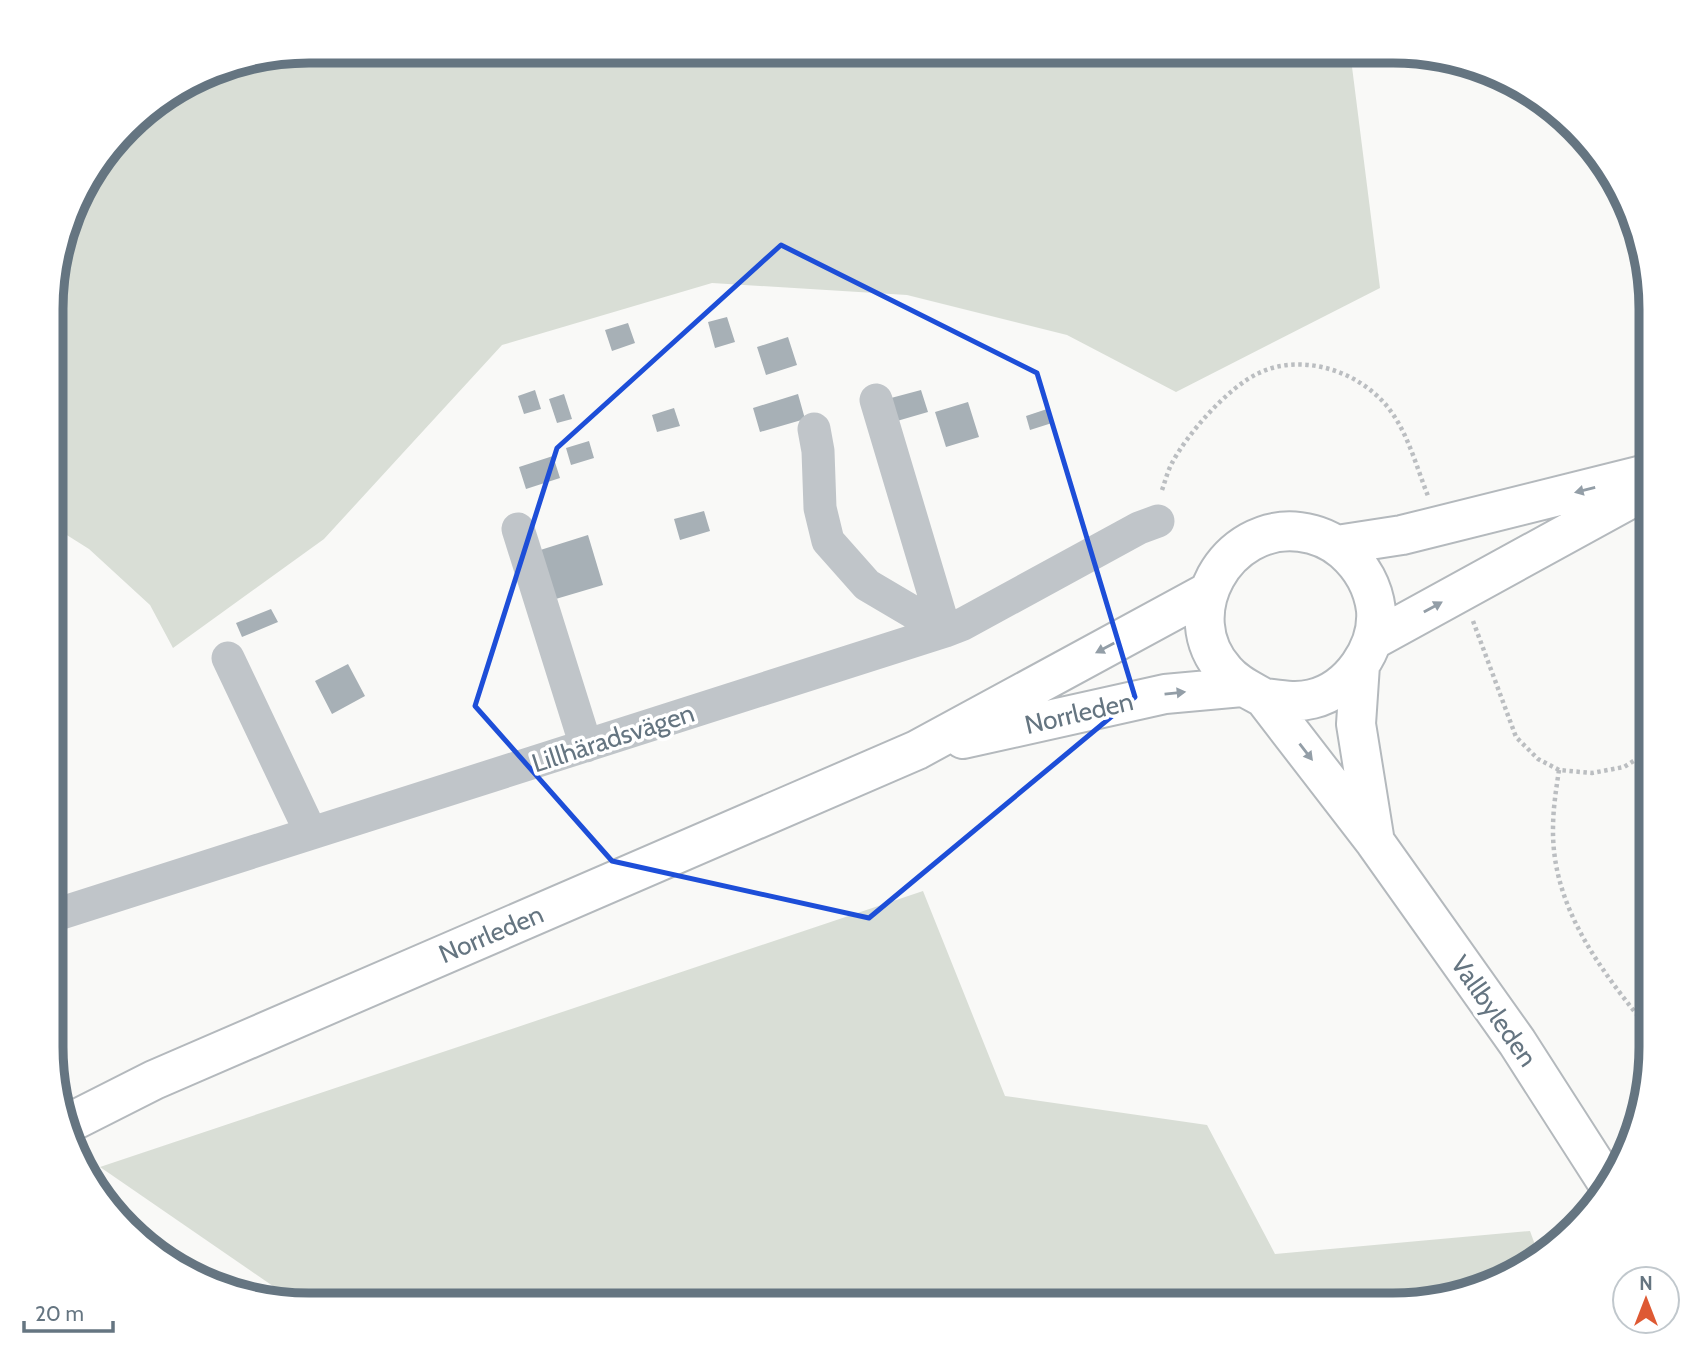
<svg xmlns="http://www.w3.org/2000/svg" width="1702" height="1356" viewBox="0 0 1702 1356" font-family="Cabin,sans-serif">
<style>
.green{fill:#d9ded6}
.building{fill:#a7b0b6}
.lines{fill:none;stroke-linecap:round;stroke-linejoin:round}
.major-casing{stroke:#b4b9bd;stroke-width:42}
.path{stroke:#bbbec1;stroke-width:4.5;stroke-dasharray:3.5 3.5;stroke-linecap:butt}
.minor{stroke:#c0c5c9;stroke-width:33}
.major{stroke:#fff;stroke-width:38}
.oneway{fill:#939ea7}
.marked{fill:none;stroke:#1d4ed8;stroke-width:5;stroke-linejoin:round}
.labels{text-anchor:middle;stroke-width:7;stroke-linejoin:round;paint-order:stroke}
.street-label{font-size:26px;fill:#657581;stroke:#fff}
.rim{fill:none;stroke:#657581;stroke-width:9}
</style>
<rect width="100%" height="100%" fill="#f9f9f7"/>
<path class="green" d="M309,51H1350L1380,288L1176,392L1067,335L907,295L712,283L502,345L324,539L173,648L150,605L89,549L62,532L53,500V275L85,180L139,115L226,65Z
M923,891L1005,1096L1207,1125L1275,1254L1530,1231L1538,1253L1492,1285L1393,1305H293L287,1303L283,1293L100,1167Z"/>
<path class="building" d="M727,317L735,342L715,348L708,322Z
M628,323L635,343L612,351L605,330Z
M788,337L797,365L766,375L757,347Z
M535,390L541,409L524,414L518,396Z
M921,390L928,412L897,421L891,398Z
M564,394L572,419L557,423L549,399Z
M798,394L805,419L760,432L753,408Z
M968,402L979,437L946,447L935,412Z
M674,408L680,426L657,432L652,415Z
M1047,409L1052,423L1030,430L1026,416Z
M589,441L594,458L571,465L566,448Z
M553,456L560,478L526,489L519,467Z
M704,511L710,531L680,540L674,519Z
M588,535L603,585L549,601L534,552Z
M271,609L278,622L242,637L236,623Z
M348,664L365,696L332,714L315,681Z"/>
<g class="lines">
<defs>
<path id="major" d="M1337,545L1402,535L1651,473
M1373,640L1650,488
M1360,665L1356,724L1374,836
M1264,698C1281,700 1296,703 1312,699C1350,690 1379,648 1376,610C1373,586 1361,566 1344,551C1331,540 1316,534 1300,532C1226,523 1174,615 1225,671C1236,684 1250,690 1264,698L1375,842L1517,1042L1608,1184
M963,739L1165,694L1242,687
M67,1124L154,1080L917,750L1208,592"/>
</defs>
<use href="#major" class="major-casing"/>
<path class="path" d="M1162,490C1165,482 1167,473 1171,465C1186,435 1228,387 1259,373C1296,355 1344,367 1374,393C1405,419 1414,461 1428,496
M1473,621L1516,737L1538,759L1559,770L1592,773L1624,767L1651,750
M1559,770C1556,790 1553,809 1553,829C1552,909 1603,973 1651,1032"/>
<path class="minor" d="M814,429L818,451L820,508L828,541L867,585L945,631L876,400
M518,529L586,746
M228,658L311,833
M52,916L945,631L963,624L1139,528L1158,521"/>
<use href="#major" class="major"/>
</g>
<defs><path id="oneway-solid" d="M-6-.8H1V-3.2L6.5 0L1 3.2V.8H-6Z" transform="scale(1.75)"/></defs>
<g class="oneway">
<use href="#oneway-solid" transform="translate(1585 490) rotate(166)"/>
<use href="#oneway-solid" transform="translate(1433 607) rotate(-29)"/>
<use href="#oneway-solid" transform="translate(1105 648) rotate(152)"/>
<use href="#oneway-solid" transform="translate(1175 693) rotate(-6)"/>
<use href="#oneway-solid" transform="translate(1306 752) rotate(52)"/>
</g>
<path class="marked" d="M781,245L1037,373L1135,697L869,918L612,861L475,706L557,448Z"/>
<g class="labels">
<g class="street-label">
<text transform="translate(1079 713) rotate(-13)" y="9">Norrleden</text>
<text transform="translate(613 738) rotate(-18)" y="9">Lillhäradsvägen</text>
<text transform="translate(491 934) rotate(-23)" y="9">Norrleden</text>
<text transform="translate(1494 1011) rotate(55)" y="9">Vallbyleden</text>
</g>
</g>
<path d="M0 0H1702V1356H0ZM309 63H1393A246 246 0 0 1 1639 309V1047A246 246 0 0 1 1393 1293H309A246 246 0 0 1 63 1047V309A246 246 0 0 1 309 63Z" fill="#fff" fill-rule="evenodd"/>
<path class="rim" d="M309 63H1393A246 246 0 0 1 1639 309V1047A246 246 0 0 1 1393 1293H309A246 246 0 0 1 63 1047V309A246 246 0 0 1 309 63Z"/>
<g transform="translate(1646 1300)"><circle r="33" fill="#ffffff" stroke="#c1c8cd" stroke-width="2"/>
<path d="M0-5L12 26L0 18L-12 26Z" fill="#de5933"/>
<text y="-10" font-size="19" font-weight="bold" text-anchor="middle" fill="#657581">N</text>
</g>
<path d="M24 1321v10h89v-10" fill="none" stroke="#657581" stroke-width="3.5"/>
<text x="35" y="1321" font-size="21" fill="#657581" stroke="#ffffff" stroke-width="5" paint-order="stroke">20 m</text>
</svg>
